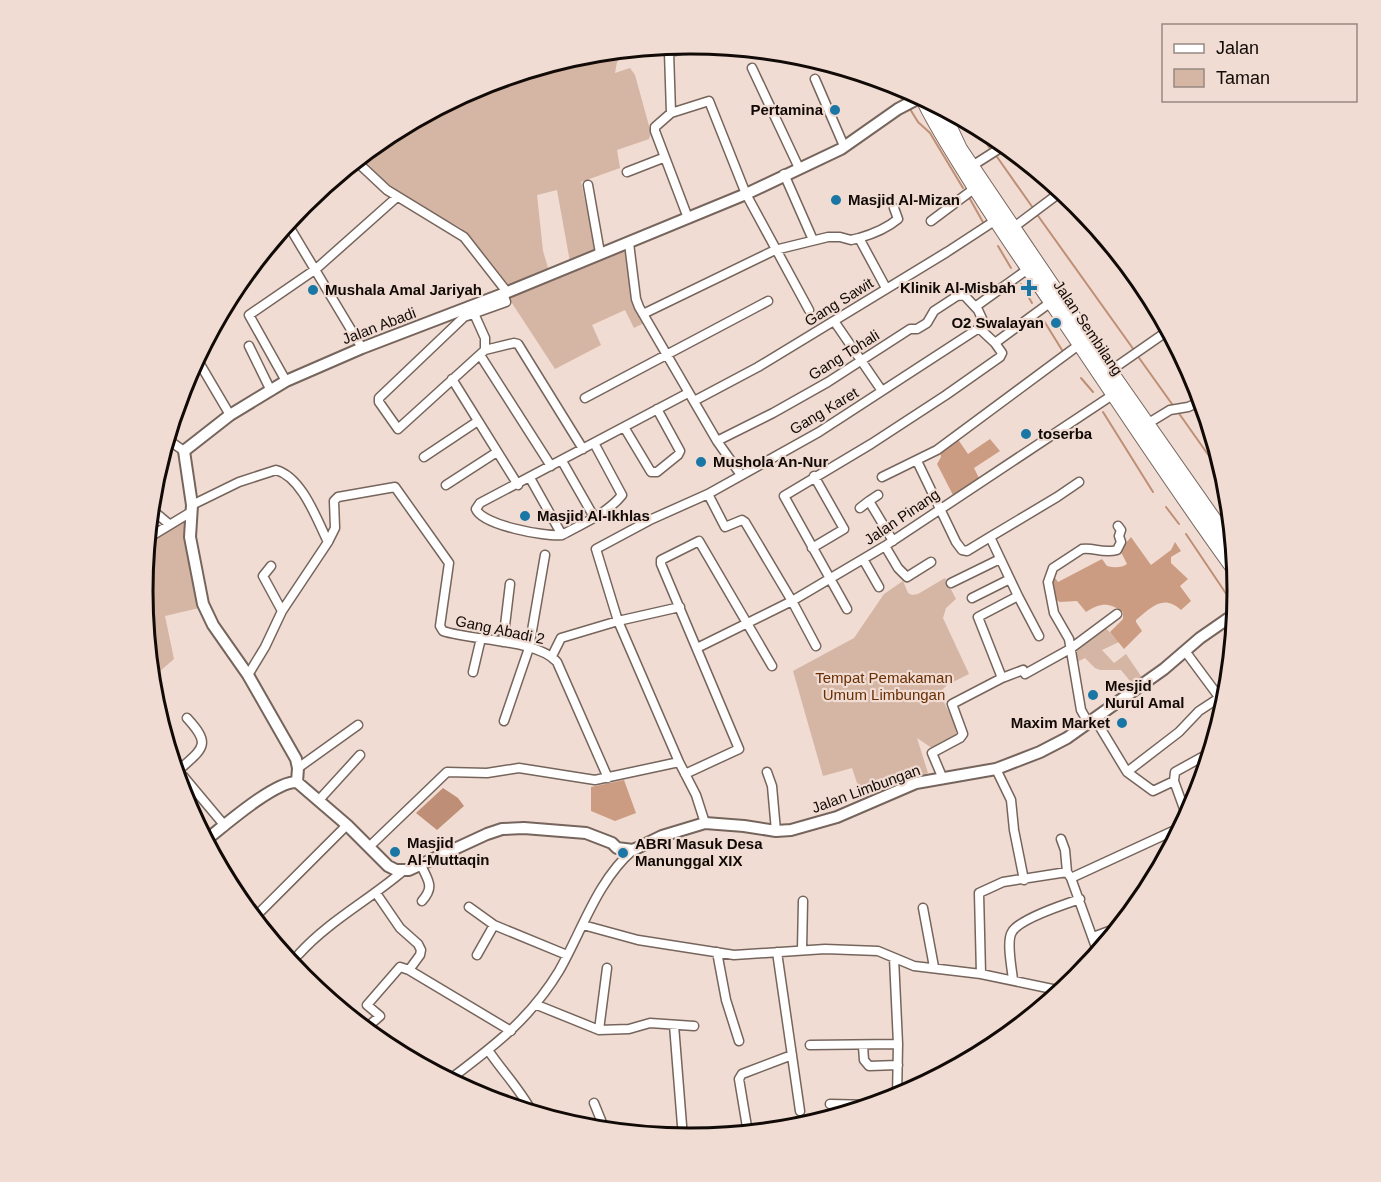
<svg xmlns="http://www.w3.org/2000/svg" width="1381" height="1182" viewBox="0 0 1381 1182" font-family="Helvetica,sans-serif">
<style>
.green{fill:#d5b5a4}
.forest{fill:#cc9c82}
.water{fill:#be8f76}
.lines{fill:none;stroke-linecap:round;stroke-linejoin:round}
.stream{stroke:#be8f76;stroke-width:2}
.minor-casing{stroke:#76655c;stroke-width:11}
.tertiary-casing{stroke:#76655c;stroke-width:14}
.primary-casing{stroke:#76655c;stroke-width:16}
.minor{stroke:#fff;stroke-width:8}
.tertiary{stroke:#fff;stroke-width:10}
.primary{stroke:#fff;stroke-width:14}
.poi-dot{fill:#1a77a5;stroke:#f0dcd2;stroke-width:2}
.labels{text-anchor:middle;stroke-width:4.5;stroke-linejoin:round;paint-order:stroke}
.poi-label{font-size:15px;font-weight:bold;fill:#110a07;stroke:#f0dcd2;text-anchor:start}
.street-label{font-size:15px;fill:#110a07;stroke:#f0dcd2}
.park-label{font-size:15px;fill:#682e02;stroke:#f0dcd2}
.rim{fill:none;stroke:#110a07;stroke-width:3}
</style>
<rect width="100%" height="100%" fill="#f0dcd2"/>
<path class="green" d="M627,50L617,62L615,73L630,68L635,75L651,133L649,139L617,150L620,168L581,182L596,251L570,262L557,190L537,195L543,251L549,271L514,285H507L461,228L407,199L387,185L359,158L387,136L481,85L584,54Z
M626,248L631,301L644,323L634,328L625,310L592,325L601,345L555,369L508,297Z
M188,517L187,539L199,608L165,616L174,659L152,678L143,591L148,541Z
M945,578L956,599L946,608L943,618L969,674L947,685L942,690C941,707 957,717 956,735L950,742L935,750L917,738L928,773L861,795L852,768L823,776L793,671L854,638L884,594L903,581L908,593L912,595L918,594Z
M1103,625L1119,642L1102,650L1114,663L1126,654L1143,679L1134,686L1121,670H1100L1095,668L1085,658L1077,662L1074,649Z"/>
<path class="forest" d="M957,438L968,454L990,439L1000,451L974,468L980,480L954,497L937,464L941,457L940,450Z
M1131,537L1151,565L1171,550L1175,542L1181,551L1171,557V563L1188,579L1180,586L1191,601L1181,610C1163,594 1152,607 1136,620V622L1142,631L1124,649L1110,632L1123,619V612C1108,602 1101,603 1086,612L1077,601L1060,602L1054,599L1050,579L1053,575L1058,582L1102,559L1107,566C1114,568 1122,568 1127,564L1120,550Z
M624,780L636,813L615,821L591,811V787Z"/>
<path class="water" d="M443,788L458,798L464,806L437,830L416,813Z"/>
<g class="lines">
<path class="stream" d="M898,85L905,101
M910,109L918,122L930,133L963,188
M973,124L991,150
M995,154L1033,208
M970,199L984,224
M1036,213L1134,350
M998,246L1011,268
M1021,284L1032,303
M1044,321L1062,350
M1137,355L1172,404
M1081,378L1093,392
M1103,412L1153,492
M1178,412L1226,480
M1166,507L1179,524
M1186,534L1227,595L1235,610"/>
<defs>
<path id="minor" d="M745,49L755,52L763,51
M752,68L799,168
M815,79L844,146
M671,113L709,101L746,194L809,310
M356,161L387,190L464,237L507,292
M972,166L1005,145
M627,172L663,158
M784,174L813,240
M588,185L600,253
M688,218L655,131V127L671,113L669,52L705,45
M931,221L975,188
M287,223L362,348
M1014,227L1062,191
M859,238C873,234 886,229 898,219L894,208
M629,243L636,299L639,307L717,441L741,475
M503,294L506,302L464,317L379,398V402L398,429L485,350L514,343L518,344L583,449
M975,307L1028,269
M472,309L485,338V350
M643,314L775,250L828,237H840L851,240L859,238L886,288
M834,321L882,391
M249,346L271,391
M480,355L551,466
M197,359L230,415
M1110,371L1169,330
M452,379L518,485
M286,381L249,315L316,269L397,197
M585,398L768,301
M694,401L758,367L947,252L996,220
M1147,424L1170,410L1188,407L1202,401
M624,427L651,472H657L678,455L680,451L657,409
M167,439L184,451
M717,441L773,413L828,382L910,329H917L927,323L934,311L957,296L964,295L978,310L984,323L979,328
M424,457L478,421
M562,461L594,517
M917,461L956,542L962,550L967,551L990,537L1018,596L978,617L1002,678L952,704L963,734L960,738L932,753L943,779
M882,477L937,450L1080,344
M530,478L562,535C545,537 482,525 476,509L480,503L688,393
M446,485L497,452
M708,494L725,527L742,520L745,522L792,601L816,646
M878,495L869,501L893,541
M192,505L239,482L276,470C302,477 317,520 328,542
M860,508L869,501
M151,509L169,524
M562,535C582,524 608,513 622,495L594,443
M990,537L1057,497L1079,482
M148,538L191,512
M885,546L898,568L907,577L931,562
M812,548L844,529L814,476
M863,559L879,587
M271,566L263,576L282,611
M951,583L1000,559
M1018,596L1039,636
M972,598L1010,579
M847,609L784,496L871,444L946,395L1000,357L1002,353L995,343
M503,642L510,584
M697,648L792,601L885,546L1114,394
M1185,651L1225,705
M552,656L561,638L618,621L680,607
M473,672L481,638
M248,675L265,647L282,611L328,542L335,528L334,501L338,497L395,487L449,563L440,626L443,631C472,641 537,639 557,662L608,778
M1002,678L1023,670L1025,674L1070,649L1117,614
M1095,719L1127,772L1153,791L1174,781L1187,817
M504,721L529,648L545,555
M1089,724L1081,710L1069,639L1054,613L1048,582L1053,568L1082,549C1094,547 1102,554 1117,550L1121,542L1119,536L1121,530L1118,526
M173,764L225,826
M298,768L358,725
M996,769L1011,800L1014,830L1024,880
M179,770C203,748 212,745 187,718
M767,772L772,786L776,831
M1127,772L1179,732L1199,711L1228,692
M685,774L739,749L661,564V560L699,541L772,666
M1174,781L1175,772L1204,756
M319,800L360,755
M705,823L696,795L679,762L618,621L596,549L652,519L708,494L819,432L979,328L995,343L1051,302
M1061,839L1065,850L1067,872
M370,846L447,772L487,773L519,768L595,780L679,762
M421,865C428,881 435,886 422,901
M376,893L400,928L418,944L421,950L420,955L409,970
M469,907L494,925L567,955
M923,908L934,967
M254,918L347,825
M583,925L638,940L734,955L825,949L878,951L914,966L981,974L1062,991
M1093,937L1120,927
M802,950L803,901
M717,952L726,1000L739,1041
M777,952L800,1111
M1098,953L1071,878L1173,831
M299,954C329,921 369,900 403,871
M477,955L494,925
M894,958L898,1044L897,1098
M981,974L979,893L1003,882L1067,872L1071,878
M1013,980C1012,969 1006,941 1012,932C1019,919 1065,904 1080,899
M537,1005L599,1030L629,1029L650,1023L694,1026
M674,1025L683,1138
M365,1029L380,1016L367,1005L400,967L409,970L511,1031
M599,1030L607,968
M810,1045L898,1044
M863,1046L864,1060L869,1066L898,1065
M488,1050C502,1071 520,1089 532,1112
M449,1080C494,1046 530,1019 559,971C582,931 597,881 633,850
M594,1103L605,1130
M830,1104L873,1105
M748,1133L739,1079L742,1074L792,1055"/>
<path id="tertiary" d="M297,782L298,768L296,759L248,675L213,625L203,604L190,537L192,505L184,451L230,415L286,381L362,348L503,294L746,194L841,149L898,109L921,97
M206,840C225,825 275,781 297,782L347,825L388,866L396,870H409L487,834L502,829L524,828L586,833L612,843L617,848L633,850L662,836L705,823L744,826L776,831L791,830L837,817L916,783L996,769L1040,752L1067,738L1164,669L1200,638L1236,613"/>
<path id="primary" d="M922,97C935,125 951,149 967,175C996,222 1027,267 1058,312C1117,399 1174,487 1236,572
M940,106L960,149L1110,371L1234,548"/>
</defs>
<use href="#minor" class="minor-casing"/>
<use href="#tertiary" class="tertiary-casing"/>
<use href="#primary" class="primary-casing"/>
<use href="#minor" class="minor"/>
<use href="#tertiary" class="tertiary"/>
<use href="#primary" class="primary"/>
</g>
<g class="poi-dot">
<circle cx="835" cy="110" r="6"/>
<circle cx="836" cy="200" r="6"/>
<path d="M1026 279h6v6h6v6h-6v6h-6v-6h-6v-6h6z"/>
<circle cx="313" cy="290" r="6"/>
<circle cx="1056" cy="323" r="6"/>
<circle cx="1026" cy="434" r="6"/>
<circle cx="701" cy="462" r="6"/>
<circle cx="525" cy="516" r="6"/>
<circle cx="1093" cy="695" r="6"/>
<circle cx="1122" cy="723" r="6"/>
<circle cx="395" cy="852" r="6"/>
<circle cx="623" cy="853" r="6"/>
</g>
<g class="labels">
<g class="poi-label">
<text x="823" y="115" text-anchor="end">Pertamina</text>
<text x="848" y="205">Masjid Al-Mizan</text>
<text x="1016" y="293" text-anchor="end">Klinik Al-Misbah</text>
<text x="325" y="295">Mushala Amal Jariyah</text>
<text x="1044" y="328" text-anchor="end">O2 Swalayan</text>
<text x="1038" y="439">toserba</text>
<text x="713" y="467">Mushola An-Nur</text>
<text x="537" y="521">Masjid Al-Ikhlas</text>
<text x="1105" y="691">Mesjid<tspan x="1105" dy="17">Nurul Amal</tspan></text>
<text x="1110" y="728" text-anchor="end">Maxim Market</text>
<text x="407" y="848">Masjid<tspan x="407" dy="17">Al-Muttaqin</tspan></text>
<text x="635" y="849">ABRI Masuk Desa<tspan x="635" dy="17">Manunggal XIX</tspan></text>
</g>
<g class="street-label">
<text transform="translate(839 302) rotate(-32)" y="5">Gang Sawit</text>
<text transform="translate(379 326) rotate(-21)" y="5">Jalan Abadi</text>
<text transform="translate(1088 328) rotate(56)" y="5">Jalan Sembilang</text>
<text transform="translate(844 355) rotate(-32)" y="5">Gang Tohali</text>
<text transform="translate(824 411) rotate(-31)" y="5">Gang Karet</text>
<text transform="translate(902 517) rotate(-34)" y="5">Jalan Pinang</text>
<text transform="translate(500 630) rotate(12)" y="5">Gang Abadi 2</text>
<text transform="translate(866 789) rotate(-20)" y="5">Jalan Limbungan</text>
</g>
<g class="park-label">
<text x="884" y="683">Tempat Pemakaman<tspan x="884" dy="17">Umum Limbungan</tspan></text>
</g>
</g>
<path d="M0 0H1381V1182H0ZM153 591a537 537 0 1 1 1074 0a537 537 0 1 1-1074 0Z" fill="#f0dcd2" fill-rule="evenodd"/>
<path class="rim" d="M153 591a537 537 0 1 1 1074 0a537 537 0 1 1-1074 0Z"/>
<rect x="1162" y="24" width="195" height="78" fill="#f0dcd2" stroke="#978881" stroke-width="1.5"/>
<rect x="1174" y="44" width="30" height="9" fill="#ffffff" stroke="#978881" stroke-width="1.5"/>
<text x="1216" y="54" font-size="18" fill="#110a07">Jalan</text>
<rect x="1174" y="69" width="30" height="18" fill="#d5b5a4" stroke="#978881" stroke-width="1.5"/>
<text x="1216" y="84" font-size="18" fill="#110a07">Taman</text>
</svg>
